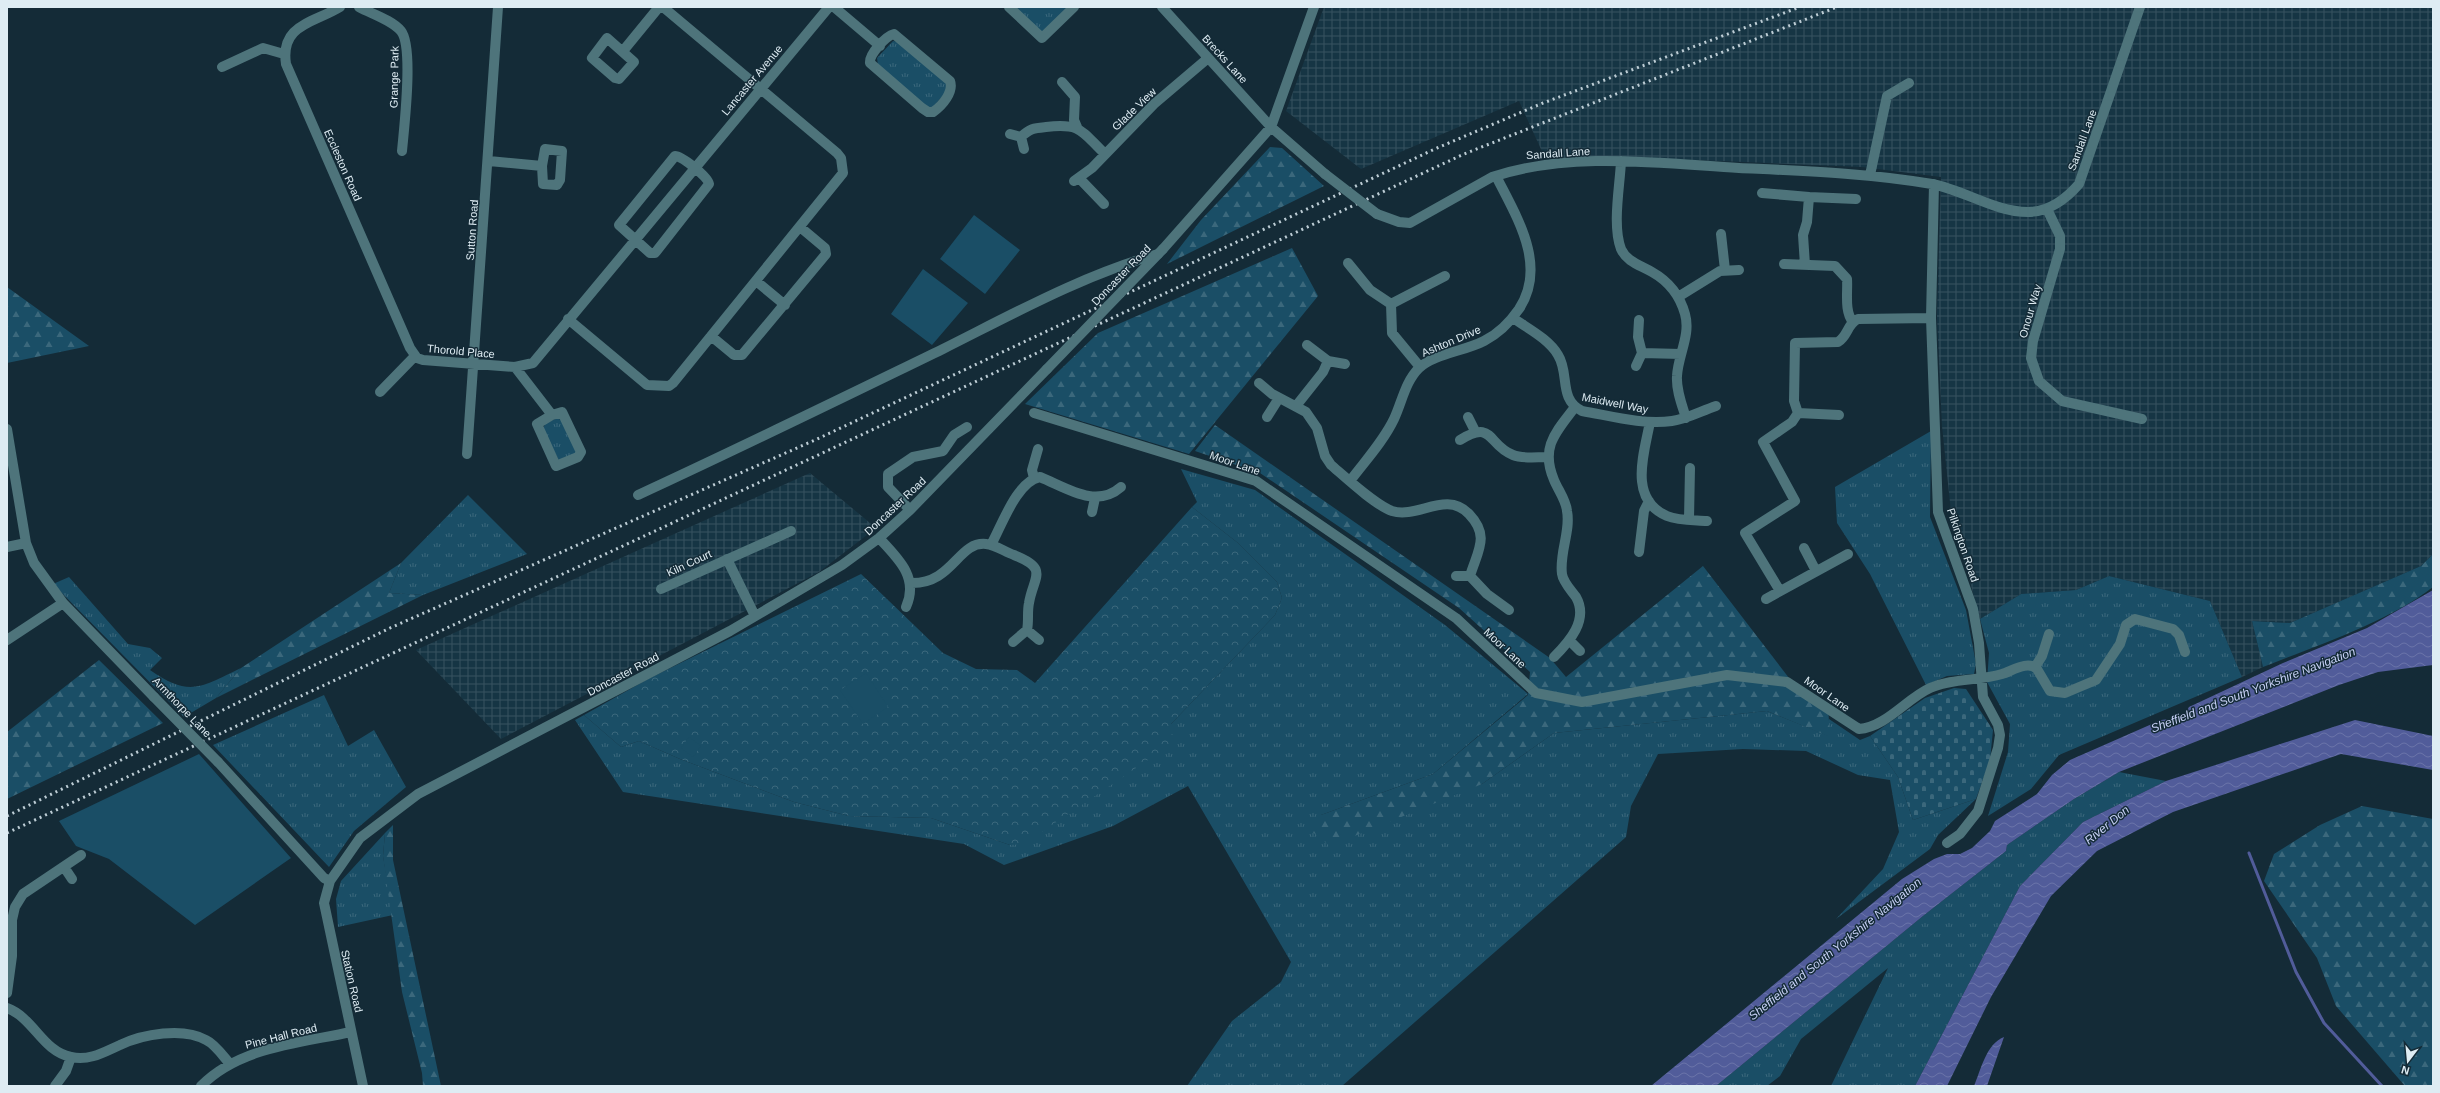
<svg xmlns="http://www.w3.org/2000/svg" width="2440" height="1093" viewBox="0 0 2440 1093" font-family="Helvetica,sans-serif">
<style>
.industrial{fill:url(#industrial-grid)}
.grass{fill:url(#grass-tufts)}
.forest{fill:url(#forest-firs)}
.cemetery{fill:url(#cemetery-stones)}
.park{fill:url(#park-crowns)}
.garden{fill:#1a4e66}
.water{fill:url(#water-waves)}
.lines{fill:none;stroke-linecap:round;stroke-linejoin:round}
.stream{stroke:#515c9a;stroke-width:3}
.minor{stroke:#4e747b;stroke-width:10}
.rail{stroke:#bdcdd5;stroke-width:3;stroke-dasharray:2 4;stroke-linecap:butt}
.minor-bridge{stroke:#4e747b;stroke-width:10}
.labels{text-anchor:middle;stroke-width:3;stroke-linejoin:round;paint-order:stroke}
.street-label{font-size:11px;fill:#deecf3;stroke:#142b37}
.water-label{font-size:12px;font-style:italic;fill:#c7d0f5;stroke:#142b37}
</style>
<defs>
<pattern id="industrial-grid" width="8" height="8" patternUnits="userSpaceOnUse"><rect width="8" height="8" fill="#163544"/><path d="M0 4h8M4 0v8" fill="none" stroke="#37525f"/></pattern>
<pattern id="grass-tufts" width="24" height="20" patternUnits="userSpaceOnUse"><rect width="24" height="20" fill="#1a4e66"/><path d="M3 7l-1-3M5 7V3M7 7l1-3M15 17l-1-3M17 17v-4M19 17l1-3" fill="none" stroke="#3b687c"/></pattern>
<pattern id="forest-firs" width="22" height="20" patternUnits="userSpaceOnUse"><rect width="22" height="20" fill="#1a4e66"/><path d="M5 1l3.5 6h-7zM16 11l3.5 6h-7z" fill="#3b687c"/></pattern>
<pattern id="cemetery-stones" width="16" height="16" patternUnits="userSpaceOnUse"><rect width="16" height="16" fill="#1a4e66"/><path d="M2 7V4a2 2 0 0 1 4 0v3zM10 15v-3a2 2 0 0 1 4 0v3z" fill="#3b687c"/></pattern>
<pattern id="park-crowns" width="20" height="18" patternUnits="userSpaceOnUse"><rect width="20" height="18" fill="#1a4e66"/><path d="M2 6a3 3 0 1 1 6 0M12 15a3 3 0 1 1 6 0" fill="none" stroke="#3b687c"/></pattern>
<pattern id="water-waves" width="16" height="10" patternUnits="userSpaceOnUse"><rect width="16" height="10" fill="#515c9a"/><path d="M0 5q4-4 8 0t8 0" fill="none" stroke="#6a74a9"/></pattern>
</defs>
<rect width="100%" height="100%" fill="#142b37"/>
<path class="industrial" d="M1324,7H2433V554L2421,566L2290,623L2252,621L2263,667L2242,677L2210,601L2109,576L2076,590L2021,594L1980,619L1951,512L1942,426L1937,316L1941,177L1862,167L1620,157L1545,158L1519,101L1361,169L1286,111Z
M810,473L876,528L819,572L501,739L416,650Z"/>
<path class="grass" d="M1014,7H1070L1045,32L1037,30Z
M893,41L899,42L946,83L948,90L933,107H926L878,65L877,58Z
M557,418L561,420L577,448L575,455L559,461L543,429L545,424Z
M1931,431L1930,517L1966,610L1976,664L1974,674L1947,676L1926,685L1870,574L1837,523L1835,487Z
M1181,469L1255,490L1445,625L1528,694L1433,774L1321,815L1482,784L1554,733L1767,711L1829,736V719L1860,740L1870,736L1898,777L1913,820L1976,799L1938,835L1930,849L1836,919L1883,869L1899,832L1890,780L1858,775L1806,751L1743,749L1658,754L1631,806L1626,837L1342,1086H1187L1232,1021L1281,982L1291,962L1188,786L1113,826L1004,865L964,844L623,792L575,720L584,715L621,747L639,741L680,759L794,802L849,816L931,818L1010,845L1171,724L1275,615L1282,598L1277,582L1238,543L1192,507L1197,502Z
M468,495L527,554L423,595L389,593L401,563Z
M2109,576L2210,601L2242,677L2059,755L2031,789L1988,816L2008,752L2010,724L1987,682L1989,653L1980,619L2021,594L2076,590Z
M69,577L128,644L150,648L162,658L150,670C190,698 201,687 241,668L216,698L184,717L53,584Z
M324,695L348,746L374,730L406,787L354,831L329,867L213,745Z
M2119,772L2166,781L2083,822L2020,886L1915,1086H1831L1888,968L1801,1039L1780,1076L1767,1086H1716L1923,916L2006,851L2007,845L2074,799Z
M385,833L383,856L393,915L338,927L336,899L341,881Z"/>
<path class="forest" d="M1270,147L1282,148L1324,186L1167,264L1201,220Z
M1292,248L1318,296L1189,454L1025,404L1098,333Z
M7,287L89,346L7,363Z
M1215,425L1550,658L1566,677L1703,566L1789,678L1828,706L1830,737L1767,711L1554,733L1482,784L1330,846L1310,830L1321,815L1433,774L1528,695L1530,672L1459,608L1260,473L1195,451Z
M2433,554V587C2388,622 2316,646 2263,667L2252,621L2290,623L2421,566Z
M401,563L389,593L423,595L216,698L241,668Z
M99,660L163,723L7,799V732Z
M2362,806L2433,819V1086H2405L2336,1006L2317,958L2264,881L2274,854L2320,825Z
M393,825V860L441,1086H423L422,1073L402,992L383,856L385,833Z"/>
<path class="cemetery" d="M1954,688L1966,689L1993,730L1990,760L1976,799L1913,820L1898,777L1870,736L1925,698Z"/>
<path class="park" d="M1192,507L1238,543L1277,582L1282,598L1275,615L1171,724L1173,743L1024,844L1010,845L931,818L849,816L794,802L680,759L639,741L621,747L584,715L648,679L861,574L943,653L976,669L1017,670L1035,683Z"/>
<path class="garden" d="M974,215L1020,250L985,294L940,259Z
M923,269L968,303L932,345L891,314Z
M866,673L888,707L863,724L840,690Z
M689,737L701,746L693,757L681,748Z
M199,754L291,858L195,925L109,859L76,846L59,821Z"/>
<path class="water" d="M2433,590V665L2378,672L2339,685L2119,772L2074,799L2007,845L2006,851L1923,916L1716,1086H1651L1902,879L1934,859L1947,854H1960L1972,848L1990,831L1995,821L2037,794L2052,775L2070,760L2161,720L2179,718L2185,714L2189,707L2283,663L2367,628Z
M2355,720L2433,736V770L2341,754L2173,812L2097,851L2051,896L1991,997L1947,1086H1915L2020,886L2083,822L2166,781Z
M2004,1037L1987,1086H1974C1981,1070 1986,1044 2004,1037Z"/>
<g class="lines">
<path class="stream" d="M2249,853L2296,972L2324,1023L2382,1086"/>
<path class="minor" d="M340,7C314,23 280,24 286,64L410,348L417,358L423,360L515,367L533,363L829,7
M359,7C372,14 392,20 401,31C414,47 404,128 402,151
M834,7L880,46
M1009,7L1042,38L1074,7
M1162,7L1271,127L1325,174
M894,34L950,81C954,92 942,106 933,112H928L922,108L870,63C869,54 886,36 894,34Z
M607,38L634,62L619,79L615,78L592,58Z
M623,51L659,7
M222,67L263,48L284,54
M1062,82L1075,97L1074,120L1077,127
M1010,134L1021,137L1024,149
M1021,137C1030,128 1035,128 1046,127C1082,123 1081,131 1105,154
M675,156C682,156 708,177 709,184L655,253H650L619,225Z
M489,161L542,166L545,149L562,151L560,180L557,185L543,184L542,166
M1621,161C1620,186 1612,225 1621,249C1627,262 1640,265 1652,272C1668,281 1680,296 1685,314C1691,335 1678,355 1677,376C1676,390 1682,405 1686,418
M1870,175L1887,96L1909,83
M1079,178L1104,204
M1074,181L1092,168L1154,104L1207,59
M1934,184L1931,318L1938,512L1973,609L1979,643L1983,697L1998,725L2000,735L1998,748L1978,811L1960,834L1947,843
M1762,193L1809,197
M2047,209L2060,236V249L2033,341L2031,358L2039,381L2062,401L2142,419
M1377,214L1399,222L1410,223L1492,177C1570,151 1658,163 1739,168C1804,171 1868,173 1932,184C1964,190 1995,212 2028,212C2050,212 2066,199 2079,184L2140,7
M1721,234L1725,270
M1163,249L1271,127L1314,7
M1348,263L1370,290L1391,304
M1784,264L1835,266L1847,279C1848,292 1844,311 1853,322
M1805,265L1803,235L1807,222L1809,197L1856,199
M756,281L785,305
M1678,297L1720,271L1739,270
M1513,318C1527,328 1549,339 1558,355C1570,374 1558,399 1582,411C1611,416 1642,425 1672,421C1687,419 1701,411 1716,406
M568,319L647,385L669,386L673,383L843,173L841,158L837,153L663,7
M711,336L734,355H742L826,254L825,248L800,227
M1307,345L1328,361L1345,364
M1642,353L1681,354
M1636,366L1642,353L1638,337L1639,320
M515,367L552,415L562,412L581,452L578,457L556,466L537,424L552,415
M1420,367L1392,333L1391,304L1445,276
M1259,383L1272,394L1306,412L1317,428L1325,456L1331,465C1345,477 1375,505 1392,511C1418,519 1446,490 1469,514C1490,536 1478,550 1470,576
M380,392L415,356
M1296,406L1323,372L1328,361
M1034,413L1256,481L1456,618L1536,693L1582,702L1727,675L1787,682L1859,729C1886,727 1906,699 1930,688C1953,678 1979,681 2002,674C2012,671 2028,660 2037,669L2050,691L2065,693L2096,680L2120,644L2126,625L2135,619L2173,629L2179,635L2185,652
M1798,413L1794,401L1795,343L1838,342C1848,336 1847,324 1858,319L1931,318
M1267,417L1279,398
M1468,417L1475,431
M1650,422C1644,454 1628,499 1667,516C1679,521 1695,520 1707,521
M7,429L26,543L34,563L63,603L154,697
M1460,440C1494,419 1487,445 1513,455C1523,459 1536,457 1547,457
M467,454L498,7
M1034,478L1032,470L1038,449
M1350,481C1365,461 1383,442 1394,419C1402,402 1405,382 1419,368C1434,354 1465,351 1484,341C1498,334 1510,322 1519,309C1548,265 1516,216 1496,176
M638,495C740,448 842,398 943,349C1013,314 1083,275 1158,254
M910,510L888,487V474L913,457L943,451L954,435L967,427
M1092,512L1095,498
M1689,519L1690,468
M879,538C899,559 919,578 906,607
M991,545C1002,525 1017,481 1040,477C1067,488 1096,509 1121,487
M7,547L26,543
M1804,548L1816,571
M1639,552L1644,511L1649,501
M727,559L755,616
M1456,576H1470L1487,594L1509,610
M911,583C953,584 958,541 986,544C996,545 1005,552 1014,555C1050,569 1033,577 1029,603C1027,612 1029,621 1027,630
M661,589L791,531
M1780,591L1745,533L1795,501L1763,442L1792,422L1798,413L1839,415
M1766,599L1848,554
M7,640L63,603
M1570,641L1580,651
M1013,642L1027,630L1039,640
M1554,657C1569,642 1589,620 1576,597C1571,590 1563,582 1562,574C1559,553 1571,531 1567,511C1566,500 1558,490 1554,480C1540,447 1556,432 1575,407
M2035,667L2042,656L2049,634
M218,762L324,878L330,881
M64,867L72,879
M7,993L12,956V920L15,907L23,894L81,855
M7,1008C34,1018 42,1051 71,1057C90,1061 104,1052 120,1045C143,1034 183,1027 206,1040C215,1044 223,1056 230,1064
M55,1086L66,1071L71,1057
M201,1086C239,1047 300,1043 351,1032
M363,1086L324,903L330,881L360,838L418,794L730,631L842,565L879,538L910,510L1047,369"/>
<path class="rail" d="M7,816L390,628L815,440L1437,148L1543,103L1800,7
M7,833L1464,154L1837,7"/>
<path class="minor-bridge" d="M1325,174L1377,214
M1047,369L1163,249
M154,697L218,762"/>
</g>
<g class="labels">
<g class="street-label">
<text transform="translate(1225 59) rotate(48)" y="4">Brecks Lane</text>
<text transform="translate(394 77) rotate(-89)" y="4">Grange Park</text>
<text transform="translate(752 80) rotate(-50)" y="4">Lancaster Avenue</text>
<text transform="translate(1134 109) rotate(-44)" y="4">Glade View</text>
<text transform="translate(2082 140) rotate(-70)" y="4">Sandall Lane</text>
<text transform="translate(1558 153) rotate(-4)" y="4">Sandall Lane</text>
<text transform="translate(343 165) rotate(66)" y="4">Eccleston Road</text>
<text transform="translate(472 230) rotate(-86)" y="4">Sutton Road</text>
<text transform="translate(1121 275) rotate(-46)" y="4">Doncaster Road</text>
<text transform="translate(2030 311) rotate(-74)" y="4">Onour Way</text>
<text transform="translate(1451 341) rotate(-23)" y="4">Ashton Drive</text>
<text transform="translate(461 351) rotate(5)" y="4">Thorold Place</text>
<text transform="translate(1615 403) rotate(11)" y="4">Maidwell Way</text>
<text transform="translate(1235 463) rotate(19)" y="4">Moor Lane</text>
<text transform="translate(895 506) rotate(-43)" y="4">Doncaster Road</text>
<text transform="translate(1963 545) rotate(71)" y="4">Pilkington Road</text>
<text transform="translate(689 563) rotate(-25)" y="4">Kiln Court</text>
<text transform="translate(1505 648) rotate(43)" y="4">Moor Lane</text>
<text transform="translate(623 674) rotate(-28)" y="4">Doncaster Road</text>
<text transform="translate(1827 694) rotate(35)" y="4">Moor Lane</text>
<text transform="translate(182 707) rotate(46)" y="4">Armthorpe Lane</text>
<text transform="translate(352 981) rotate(77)" y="4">Station Road</text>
<text transform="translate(281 1036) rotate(-14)" y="4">Pine Hall Road</text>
</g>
<g class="water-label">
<text transform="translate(2253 690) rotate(-21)" y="4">Sheffield and South Yorkshire Navigation</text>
<text transform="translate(2107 825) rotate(-39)" y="4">River Don</text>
<text transform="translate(1835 949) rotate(-39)" y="4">Sheffield and South Yorkshire Navigation</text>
</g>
</g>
<rect width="2440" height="1093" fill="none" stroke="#deecf3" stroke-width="16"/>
<g transform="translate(2408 1061) rotate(196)" stroke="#142b37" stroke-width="3" paint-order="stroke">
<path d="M0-3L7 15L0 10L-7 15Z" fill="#deecf3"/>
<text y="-6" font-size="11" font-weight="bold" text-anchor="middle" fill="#deecf3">N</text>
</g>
</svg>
